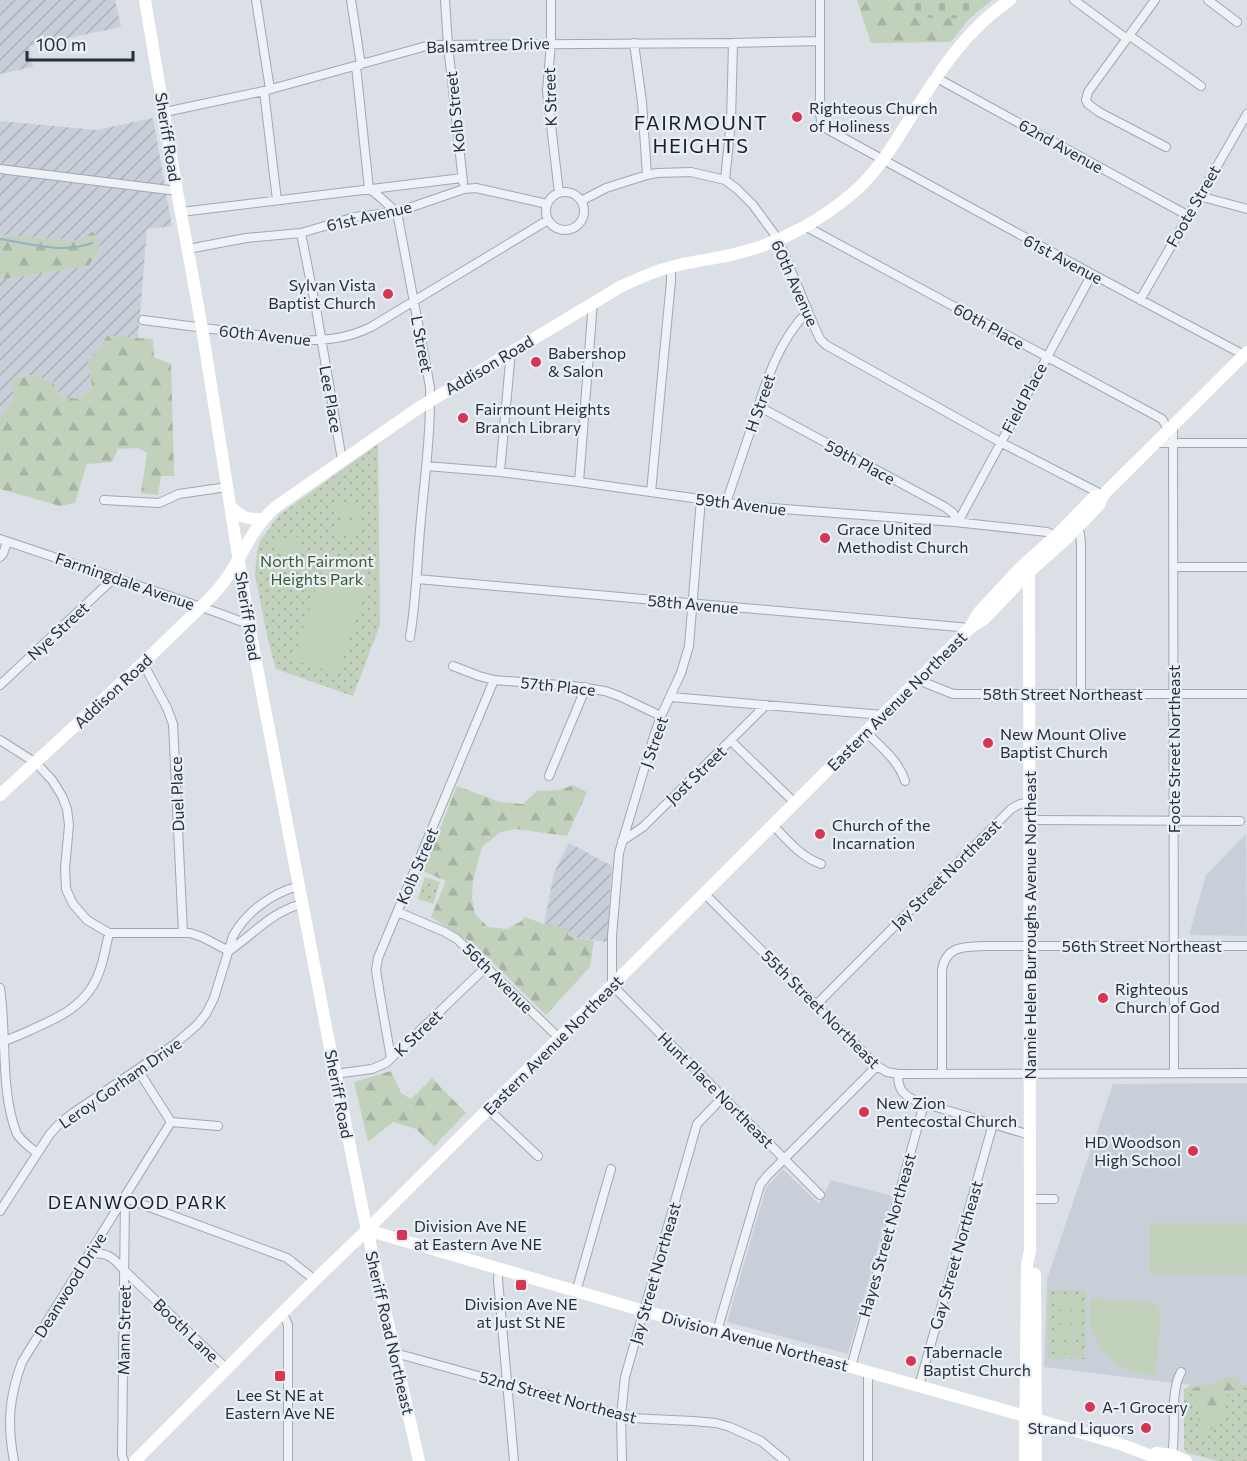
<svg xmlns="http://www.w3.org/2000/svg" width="1247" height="1461" viewBox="0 0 1247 1461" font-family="Commissioner,sans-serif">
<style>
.built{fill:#c9cfd9}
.industrial{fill:url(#industrial-furrows)}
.grass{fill:url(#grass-dots)}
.forest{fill:url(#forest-firs)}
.cemetery{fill:url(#cemetery-stones)}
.garden{fill:#c2d1bc}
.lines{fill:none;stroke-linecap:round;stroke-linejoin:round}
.stream{stroke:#93afca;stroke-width:2}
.street-casing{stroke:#a0a7b1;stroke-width:10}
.street{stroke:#eef1f5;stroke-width:8}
.secondary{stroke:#fff;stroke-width:12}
.poi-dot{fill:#d63653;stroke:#eaeff5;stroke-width:2}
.labels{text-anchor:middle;stroke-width:4.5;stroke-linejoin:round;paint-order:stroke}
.street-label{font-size:16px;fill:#242e3e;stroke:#eaeff5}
.poi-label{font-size:16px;fill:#242e3e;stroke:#eaeff5;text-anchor:start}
.park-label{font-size:16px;fill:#3a5a31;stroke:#eaeff5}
.neighbourhood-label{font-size:18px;letter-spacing:1.5px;fill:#171f2e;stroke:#eaeff5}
.quarter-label{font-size:20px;letter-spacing:1.5px;fill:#171f2e;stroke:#eaeff5}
</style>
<defs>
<pattern id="industrial-furrows" width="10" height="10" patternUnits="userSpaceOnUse" patternTransform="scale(1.5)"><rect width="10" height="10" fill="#c9cfd9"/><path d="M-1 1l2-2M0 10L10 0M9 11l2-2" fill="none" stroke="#acb2bb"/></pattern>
<pattern id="grass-dots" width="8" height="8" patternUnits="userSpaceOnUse" patternTransform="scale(1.5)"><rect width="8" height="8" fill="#c2d1bc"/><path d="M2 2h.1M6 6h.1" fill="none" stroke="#a7b4a3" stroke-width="1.8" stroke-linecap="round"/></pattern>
<pattern id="forest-firs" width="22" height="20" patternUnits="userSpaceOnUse" patternTransform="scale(1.5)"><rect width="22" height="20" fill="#c2d1bc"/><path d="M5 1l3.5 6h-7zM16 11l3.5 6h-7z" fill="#a7b4a3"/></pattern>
<pattern id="cemetery-stones" width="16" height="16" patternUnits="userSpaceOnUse" patternTransform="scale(1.5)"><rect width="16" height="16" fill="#c2d1bc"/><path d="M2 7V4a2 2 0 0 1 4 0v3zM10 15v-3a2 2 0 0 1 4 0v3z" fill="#a7b4a3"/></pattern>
</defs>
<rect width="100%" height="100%" fill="#dbe0e7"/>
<path class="built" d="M1246,834L1247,936L1189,935L1206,875Z
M1247,1083V1385H1191L1044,1367L1047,1279L1113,1084Z
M783,1169L819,1204L831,1180L892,1196L848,1354L727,1322L766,1188Z"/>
<path class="industrial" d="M0,0H115L121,27L29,46L33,67L0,74Z
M153,118L172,226L147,229L138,338L107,336L88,362L92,387L79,399L61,397L53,382L33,375L13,378V400L0,417V276L4,279L89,266L78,241L0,235V121L97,130Z
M569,843L612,866L607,942L572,937L568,935L569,930L544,924L554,873Z"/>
<path class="grass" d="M378,444L380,625L353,696L276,669L268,640L255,575L257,552L260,541L279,515Z
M425,877L440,882L433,904L418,899Z
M1049,1290H1086L1085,1359L1048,1358Z
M1191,1385H1247V1461H1218L1187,1453L1184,1448V1390Z"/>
<path class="forest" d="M857,0H907L911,17L969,19L951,42L871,43Z
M94,231L100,245L89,266L4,279L0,276V235L78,241Z
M107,336L153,339L154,357L171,364L174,476H161L158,495L141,493L147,453L138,448L118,449L112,462L87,464L75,503L60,506L0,489V417L13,400V378L33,375L53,382L61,397L79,399L92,387L88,362Z
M573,785L587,792L567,836L516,829L501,832L482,847L473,880L472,897L475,914L488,927L507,929L520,922L525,917L544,924L569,929L568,935L572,937L594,941L590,967L546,1015L474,944L431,917L446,881L423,871L457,786L500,802L523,804L537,791L560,790Z
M391,1071L401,1093L411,1099L432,1078L466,1113L434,1146L416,1129L393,1122L368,1142L354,1082Z
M1225,1377L1241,1379L1240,1383L1228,1392L1218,1426C1213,1430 1206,1430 1200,1433L1198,1429C1199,1410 1203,1410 1191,1393V1390L1199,1386L1213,1384Z"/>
<path class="cemetery" d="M907,0H992L969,19L911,17Z"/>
<path class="garden" d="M359,504V516L334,517V505Z
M335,520H360V532H335Z
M301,537V553L274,554V538Z
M325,560L370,575L338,674L293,660Z
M1149,1223H1247V1274H1149Z
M1055,1295H1080V1307H1055Z
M1090,1298L1155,1303L1161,1312L1156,1375C1130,1373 1111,1368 1098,1343C1095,1336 1091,1329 1090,1321C1089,1314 1090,1305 1090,1298Z
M1055,1311H1080V1323H1055Z
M1055,1326L1080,1327V1338H1055Z
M1055,1342H1080V1354L1055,1353Z"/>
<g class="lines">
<path class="stream" d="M0,239C31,244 61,254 92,243"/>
<defs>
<path id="street" d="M256,0L270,89
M351,0L361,65
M445,0L448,45L463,182
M551,0V43L547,91L559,193
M820,0V113L821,121L827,129L1092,274L1244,355
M1074,0L1127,39
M1155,0L1088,92L1086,100L1088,104L1099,112L1166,147
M1208,0L1237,22
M1130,36L1201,86
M634,43L642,102L647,175
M356,66L369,189C380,195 387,205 397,212L430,387C431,435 424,483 420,530C417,566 416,601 410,637
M935,77L1187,215
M264,91L277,200
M165,112L264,91L430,45L733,43L820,41
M0,169L177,191
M725,180L731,121L733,43
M546 211a19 19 0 1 1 38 0a19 19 0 1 1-38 0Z
M1199,196L1247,209
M581,201L606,188L647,175L657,173L691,172L725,180L737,189L753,205L778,239L814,326L820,339L826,345L1000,442L1103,495
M181,212L462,178
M805,226L1162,419L1169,431
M301,233L317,314L342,460
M188,249L246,238L301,233L355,217L397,212L464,189L476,188L547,204
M1140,300L1247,114
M143,320L296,340C323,341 347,339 371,327L548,220
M758,406L945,507L953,513L958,522
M1173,426L1174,1073
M1156,443H1247
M426,466L500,472L579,482L757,507L955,522L1047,532L1056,536
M500,472L511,351
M579,482L593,302
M651,492L671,281V267
M701,499L689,646L681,673L661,716L654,736L619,853L612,936V985L820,1195
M104,500L159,503L179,494L227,487
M726,503C735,476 744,449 753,423C765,384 778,341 808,311
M958,522L1092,274
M1076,528L1080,534L1081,544V693
M0,539C58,559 117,578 175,598C200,607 224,614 249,625
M0,557L3,554L7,542
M1174,567H1247
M417,579L970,628
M143,663L167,708L173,724L183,933
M453,666L479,676L494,680L573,686L605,691L619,696L661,716
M918,680L953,694H1247
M0,685L115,577
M671,697L883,715
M866,732C881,747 899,761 905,781
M0,740L36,763L52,780L62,796L67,809L69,825L65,868L66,889L73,904L87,920L109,933H190L202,937L229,951
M731,741L795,803
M549,776L586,687
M1030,820L1240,821
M773,825C787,840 801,857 821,864
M622,841L643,827L766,705
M704,893L877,1066L887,1072L898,1074L1247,1073
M398,912L445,932L457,939L559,1038
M229,951C255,933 271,912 302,904
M0,988C7,1034 0,1093 17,1134C22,1142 30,1147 37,1153
M816,1005L1011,809L1020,804L1030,803
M0,1042C12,1039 24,1033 35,1028C57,1018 78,1009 92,987C102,971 105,951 109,933
M391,1058L380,995L376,970L378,958L494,680
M138,1070L171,1122L218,1126
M942,1073V970C946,945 965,947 985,946H1247
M335,1074L372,1069L386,1063L486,967
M898,1074C898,1089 902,1094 916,1101L1030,1135
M488,1109L538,1156
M1030,1199H1054
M0,1211L50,1134L60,1123L73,1113L175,1044L197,1025L206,1014L214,998L233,936C246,912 272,893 299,886
M89,1253C108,1253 112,1256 124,1270L227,1369
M499,1269L498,1280L514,1461
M576,1292L611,1169
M283,1313L288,1325V1461
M717,1331L760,1185L767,1176L877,1066
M395,1353L630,1418L693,1421L716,1423L730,1427L761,1441L785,1461
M851,1367L924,1104
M868,1372V1461
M919,1386L993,1124
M14,1461C7,1424 9,1397 22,1362L171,1122
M124,1461L122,1455L125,1198L287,1258L315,1280
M622,1461L621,1416L625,1377L697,1124L723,1097
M1171,1461C1178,1433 1168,1396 1181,1372"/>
</defs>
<use href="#street" class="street-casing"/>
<use href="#street" class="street"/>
<path class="secondary" d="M145,0L177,191L202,328L249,625L326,1027L364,1216L419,1461
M230,506C242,518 246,519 263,519
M1023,565L1029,575L1030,1250L1027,1265L1025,1461
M970,627L979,612L1023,565L1056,536L1094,497L1103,495
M0,795L143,663L209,599C219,589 228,577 235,565C248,543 257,522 277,506L417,409L620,287C637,279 654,271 671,267C695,260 719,259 742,252C782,242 823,219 854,192C877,172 892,147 909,120C937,75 965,30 1010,0
M367,1230L644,1311L851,1367L1025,1416L1120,1444L1165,1461
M1035,1274L1036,1461
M1156,1453L1173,1455L1186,1461
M135,1461L315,1280L367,1230L970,628L984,619L1028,573L1066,539L1099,505L1103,495L1247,352"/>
</g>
<g class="poi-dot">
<circle cx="797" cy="117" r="6"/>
<circle cx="388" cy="294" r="6"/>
<circle cx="536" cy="362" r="6"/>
<circle cx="463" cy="418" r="6"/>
<circle cx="825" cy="538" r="6"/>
<circle cx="988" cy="743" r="6"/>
<circle cx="820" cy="834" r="6"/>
<circle cx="1103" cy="998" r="6"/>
<circle cx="864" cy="1112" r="6"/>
<circle cx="1193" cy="1151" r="6"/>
<rect x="396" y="1229" width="12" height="12" rx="3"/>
<rect x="515" y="1279" width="12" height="12" rx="3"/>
<circle cx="911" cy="1361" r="6"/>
<rect x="274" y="1370" width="12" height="12" rx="3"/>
<circle cx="1090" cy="1407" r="6"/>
<circle cx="1146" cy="1428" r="6"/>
</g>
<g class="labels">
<g class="street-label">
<text transform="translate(488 45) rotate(-2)" y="6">Balsamtree Drive</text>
<text transform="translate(550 97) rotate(-92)" y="6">K Street</text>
<text transform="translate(455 112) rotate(-96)" y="6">Kolb Street</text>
<text transform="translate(168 137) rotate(81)" y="6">Sheriff Road</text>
<text transform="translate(1061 146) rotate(29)" y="6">62nd Avenue</text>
<text transform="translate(1193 206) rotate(-60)" y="6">Foote Street</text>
<text transform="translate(369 216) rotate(-13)" y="6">61st Avenue</text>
<text transform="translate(1063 259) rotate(28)" y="6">61st Avenue</text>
<text transform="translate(795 283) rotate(66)" y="6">60th Avenue</text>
<text transform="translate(989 326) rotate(29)" y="6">60th Place</text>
<text transform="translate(265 335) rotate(6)" y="6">60th Avenue</text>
<text transform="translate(422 344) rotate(79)" y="6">L Street</text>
<text transform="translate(489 365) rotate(-31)" y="6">Addison Road</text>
<text transform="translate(1024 398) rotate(-62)" y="6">Field Place</text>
<text transform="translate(331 399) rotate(80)" y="6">Lee Place</text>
<text transform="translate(760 403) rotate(-71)" y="6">H Street</text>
<text transform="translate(860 462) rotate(28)" y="6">59th Place</text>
<text transform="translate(741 504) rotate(7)" y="6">59th Avenue</text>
<text transform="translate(125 581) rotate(19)" y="6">Farmingdale Avenue</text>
<text transform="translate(693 604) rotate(5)" y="6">58th Avenue</text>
<text transform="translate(248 616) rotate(81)" y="6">Sheriff Road</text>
<text transform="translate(58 631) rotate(-43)" y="6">Nye Street</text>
<text transform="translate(558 686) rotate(6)" y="6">57th Place</text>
<text transform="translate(113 691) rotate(-43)" y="6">Addison Road</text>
<text x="1063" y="700">58th Street Northeast</text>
<text transform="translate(897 701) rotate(-45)" y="6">Eastern Avenue Northeast</text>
<text transform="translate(654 742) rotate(-71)" y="6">J Street</text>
<text transform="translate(1174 749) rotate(-90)" y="6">Foote Street Northeast</text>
<text transform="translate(696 775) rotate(-44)" y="6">Jost Street</text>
<text transform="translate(177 794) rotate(-92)" y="6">Duel Place</text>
<text transform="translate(417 866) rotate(-67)" y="6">Kolb Street</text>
<text transform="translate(946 874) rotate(-45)" y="6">Jay Street Northeast</text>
<text transform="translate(1030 925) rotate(-90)" y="6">Nannie Helen Burroughs Avenue Northeast</text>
<text x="1142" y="952">56th Street Northeast</text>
<text transform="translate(498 978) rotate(45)" y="6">56th Avenue</text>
<text transform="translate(821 1009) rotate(45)" y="6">55th Street Northeast</text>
<text transform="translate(418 1033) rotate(-44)" y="6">K Street</text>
<text transform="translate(553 1045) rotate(-45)" y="6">Eastern Avenue Northeast</text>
<text transform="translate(120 1083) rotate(-35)" y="6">Leroy Gorham Drive</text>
<text transform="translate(716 1090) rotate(45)" y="6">Hunt Place Northeast</text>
<text transform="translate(339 1094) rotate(79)" y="6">Sheriff Road</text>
<text transform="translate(887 1235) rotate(-74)" y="6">Hayes Street Northeast</text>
<text transform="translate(956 1255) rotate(-74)" y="6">Gay Street Northeast</text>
<text transform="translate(655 1273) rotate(-74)" y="6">Jay Street Northeast</text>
<text transform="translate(70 1285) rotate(-58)" y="6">Deanwood Drive</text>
<text transform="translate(124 1330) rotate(-89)" y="6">Mann Street</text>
<text transform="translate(186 1330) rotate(44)" y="6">Booth Lane</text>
<text transform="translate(390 1333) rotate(77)" y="6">Sheriff Road Northeast</text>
<text transform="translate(755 1341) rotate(15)" y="6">Division Avenue Northeast</text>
<text transform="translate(558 1397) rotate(15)" y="6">52nd Street Northeast</text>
</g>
<g class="poi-label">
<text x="809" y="114">Righteous Church<tspan x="809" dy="18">of Holiness</tspan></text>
<text x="376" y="291" text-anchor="end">Sylvan Vista<tspan x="376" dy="18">Baptist Church</tspan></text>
<text x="548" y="359">Babershop<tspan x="548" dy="18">&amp; Salon</tspan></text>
<text x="475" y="415">Fairmount Heights<tspan x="475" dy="18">Branch Library</tspan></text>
<text x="837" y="535">Grace United<tspan x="837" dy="18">Methodist Church</tspan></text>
<text x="1000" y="740">New Mount Olive<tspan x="1000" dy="18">Baptist Church</tspan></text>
<text x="832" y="831">Church of the<tspan x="832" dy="18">Incarnation</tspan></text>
<text x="1115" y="995">Righteous<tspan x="1115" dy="18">Church of God</tspan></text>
<text x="876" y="1109">New Zion<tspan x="876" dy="18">Pentecostal Church</tspan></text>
<text x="1181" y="1148" text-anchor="end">HD Woodson<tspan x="1181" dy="18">High School</tspan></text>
<text x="414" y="1232">Division Ave NE<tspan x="414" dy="18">at Eastern Ave NE</tspan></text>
<text x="521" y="1310" text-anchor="middle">Division Ave NE<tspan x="521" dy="18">at Just St NE</tspan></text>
<text x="923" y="1358">Tabernacle<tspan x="923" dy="18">Baptist Church</tspan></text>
<text x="280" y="1401" text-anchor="middle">Lee St NE at<tspan x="280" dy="18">Eastern Ave NE</tspan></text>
<text x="1102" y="1413">A-1 Grocery</text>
<text x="1134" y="1434" text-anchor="end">Strand Liquors</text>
</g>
<g class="park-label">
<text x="317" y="567">North Fairmont<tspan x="317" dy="18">Heights Park</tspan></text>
</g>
<g class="neighbourhood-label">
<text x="138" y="1209">DEANWOOD PARK</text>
</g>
<g class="quarter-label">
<text x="701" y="130">FAIRMOUNT<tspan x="701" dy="23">HEIGHTS</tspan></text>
</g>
</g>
<path d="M27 51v9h106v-9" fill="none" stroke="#242e3e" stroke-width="3"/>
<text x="36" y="51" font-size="18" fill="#242e3e" stroke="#eaeff5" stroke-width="4.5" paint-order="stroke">100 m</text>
</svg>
